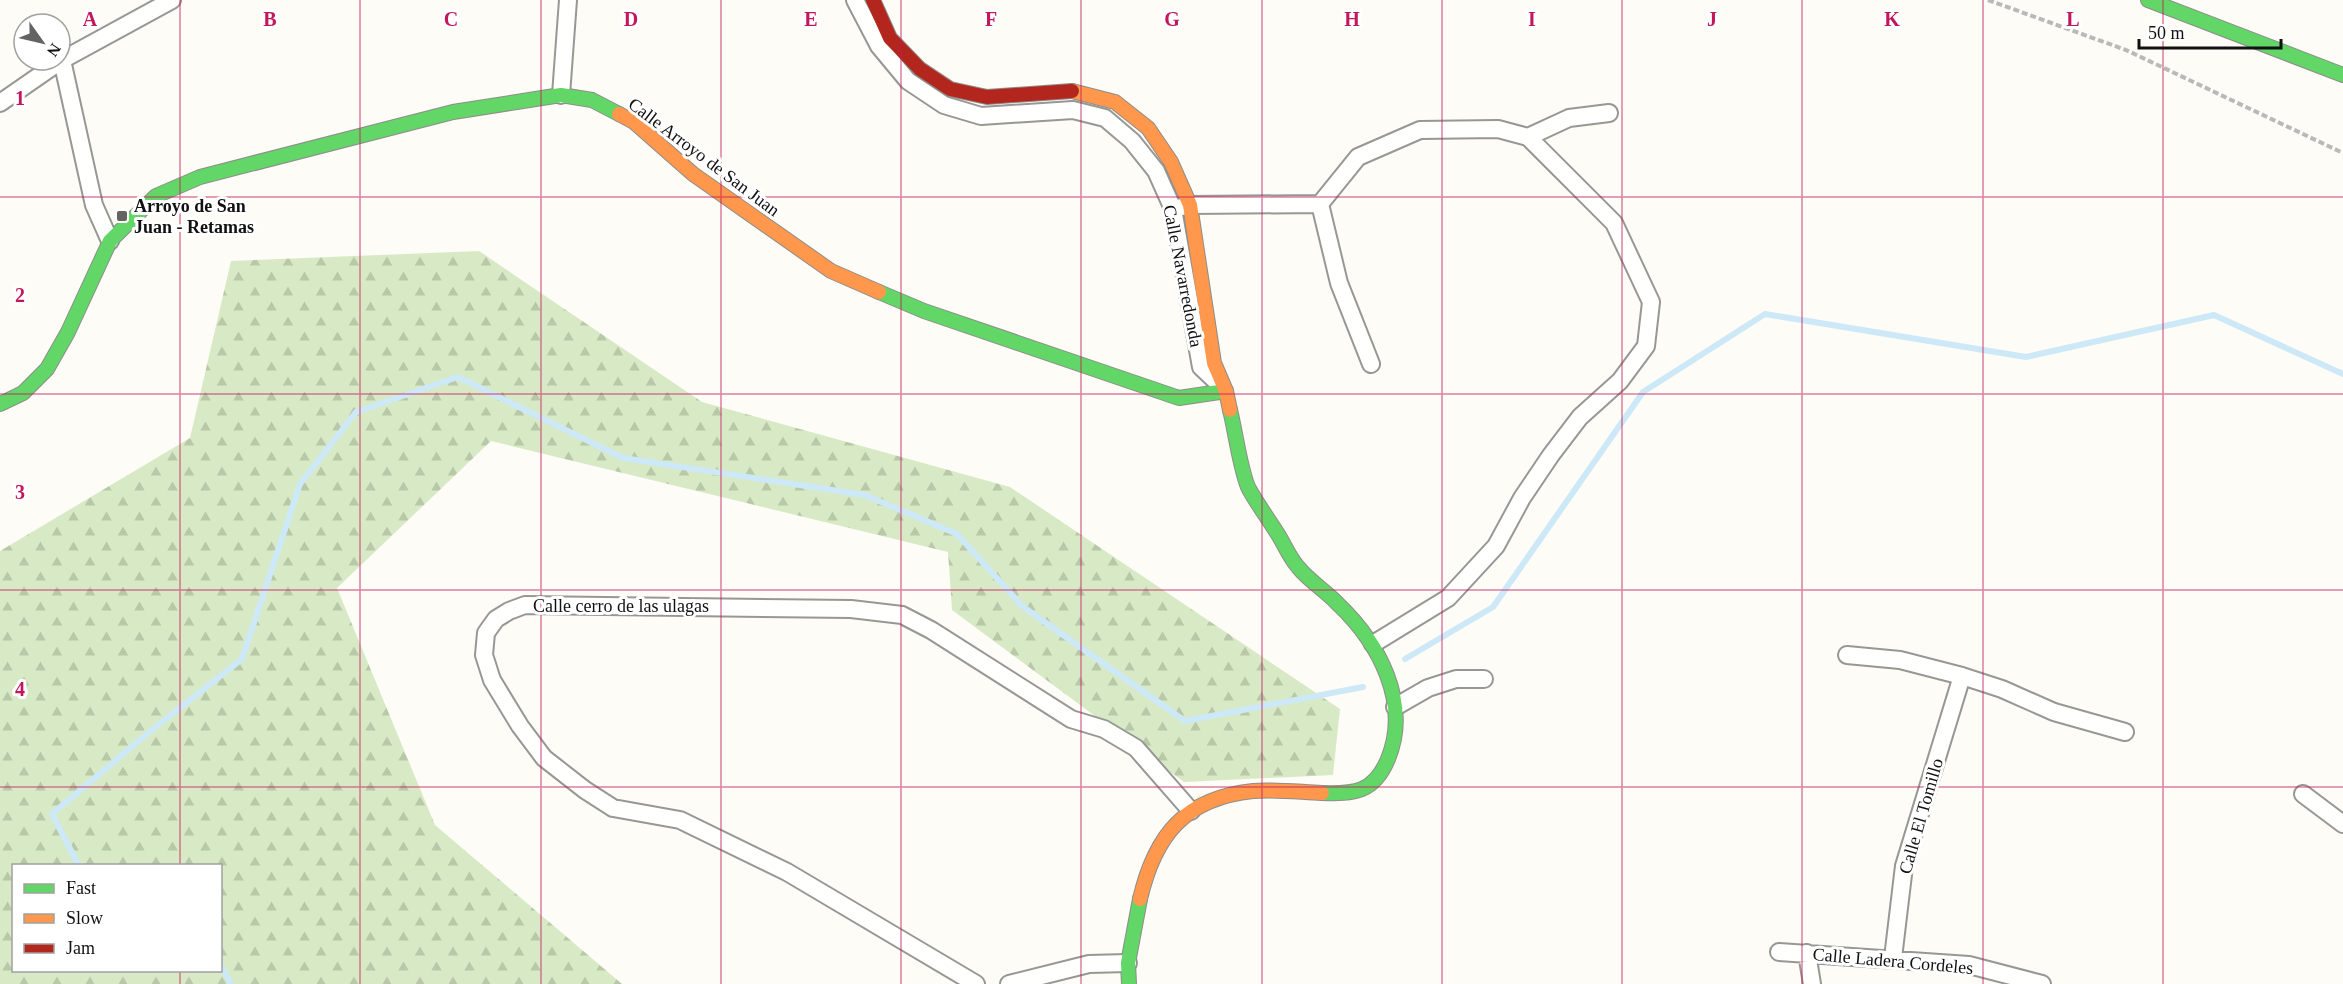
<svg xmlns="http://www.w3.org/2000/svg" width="2343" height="984" viewBox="0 0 2343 984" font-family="Georgia,serif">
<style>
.forest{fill:url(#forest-firs);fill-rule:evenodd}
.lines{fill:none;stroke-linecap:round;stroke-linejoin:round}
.stream{stroke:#cde8f7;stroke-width:6}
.street-casing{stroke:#979795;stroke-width:20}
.fast-casing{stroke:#8e8d8b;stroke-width:16}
.slow-casing{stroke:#8e8d8b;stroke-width:16}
.jam-casing{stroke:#8e8d8b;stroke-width:16}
.path{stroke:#b9b9b8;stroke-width:4;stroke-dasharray:6 3;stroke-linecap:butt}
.street{stroke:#fffffe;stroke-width:16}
.fast{stroke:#63d668;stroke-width:14}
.slow{stroke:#ff974d;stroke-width:14}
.jam{stroke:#b3261e;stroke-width:14}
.grid{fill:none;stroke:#c2185b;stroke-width:1.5;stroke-opacity:0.55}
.poi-dot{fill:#646362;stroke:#fff;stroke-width:2}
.labels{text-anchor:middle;stroke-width:6;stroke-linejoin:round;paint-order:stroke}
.street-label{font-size:18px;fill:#111;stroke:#fff}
.poi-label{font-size:18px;font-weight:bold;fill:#111;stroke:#fff;text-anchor:start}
.grid-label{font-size:20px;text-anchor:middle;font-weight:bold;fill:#c2185b;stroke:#fff;stroke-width:6;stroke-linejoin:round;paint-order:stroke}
</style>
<defs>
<pattern id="forest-firs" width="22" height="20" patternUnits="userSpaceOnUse" patternTransform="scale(1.5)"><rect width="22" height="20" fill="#d8eac5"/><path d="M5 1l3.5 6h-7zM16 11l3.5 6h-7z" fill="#b8c8a8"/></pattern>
</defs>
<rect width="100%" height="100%" fill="#fdfcf7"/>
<path class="forest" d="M479,251L702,402L1010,487L1340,709L1333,775L1184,782L952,610L948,552L491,441L337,588L435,825L622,984H0V551L190,438L231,261ZM14,866H220V970H14Z"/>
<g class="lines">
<path class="stream" d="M1405,659L1493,607L1643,392L1765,314L2026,357L2214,315L2343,374
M79,866L52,814L148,733L242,659L300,484L356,412L458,377L623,458L865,495L957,534L1022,606L1185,721L1363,687
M220,964L231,984"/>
<defs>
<path id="street" d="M855,0L879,46L908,81L944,105L981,116L1073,110L1105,118L1132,141L1156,171L1173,209L1201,367L1221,386
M62,60L94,205L110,241
M561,95L568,0
M0,103L62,60L172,0
M1528,137L1569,118L1609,113
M1320,204L1339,283L1371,364
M1173,209L1190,205L1320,204L1358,157L1420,130L1498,129L1528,137L1614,223L1651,302L1646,346L1620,381L1580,417L1551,455L1522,498L1496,546L1448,598L1373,644
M1847,655L1900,660L1962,676L2002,689L2054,712L2125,732
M1395,707L1428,688L1456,679H1484
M2303,794L2343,824
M1779,952L1969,965L2042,984
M1807,953L1812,984
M1893,958L1904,866L1962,676
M976,984L787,872L680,820L613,808L585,790L544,758L520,726L492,680L484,655L486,633L496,619L509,611L525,605L851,609L902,615L931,630L1071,719L1104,729L1136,748L1191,811
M1009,984L1089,964L1128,963"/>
<path id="fast" d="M2148,0L2343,75
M879,292L924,311L1179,398L1226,391
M0,404L23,393L47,369L68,332L110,241L156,196L200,177L453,112L561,95L592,100L619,114
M1230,410C1235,429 1241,474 1249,489C1258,505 1269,520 1279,536C1285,546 1290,558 1298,567C1309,581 1326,591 1338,604C1379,643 1411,703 1388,759C1374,793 1354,794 1322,793
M1129,984L1128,963L1140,899"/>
<path id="slow" d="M1072,91L1115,102L1148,128L1171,162L1190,205L1214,363L1226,391L1230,410
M619,114L634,122L693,174L831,271L879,292
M1140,899C1155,835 1185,798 1253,791C1275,789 1299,792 1322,793"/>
<path id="jam" d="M873,0L890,38L920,69L950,89L987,97L1072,91"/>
</defs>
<use href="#street" class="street-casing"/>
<use href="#fast" class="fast-casing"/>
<use href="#slow" class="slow-casing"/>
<use href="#jam" class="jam-casing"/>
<path class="path" d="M1988,0L2126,50L2343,153"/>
<use href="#street" class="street"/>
<use href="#fast" class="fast"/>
<use href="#slow" class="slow"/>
<use href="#jam" class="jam"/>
</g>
<path class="grid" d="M180,0V866M360,0V984M541,0V984M721,0V984M901,0V984M1081,0V984M1262,0V984M1442,0V984M1622,0V984M1802,0V984M1983,0V984M2163,0V984M0,197H2343M0,394H2343M0,590H2343M0,787H2343M180,970V984"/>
<rect class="poi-dot" x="116" y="210" width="12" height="12" rx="3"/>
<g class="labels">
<g class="street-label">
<text transform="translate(704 157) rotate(37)" y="6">Calle Arroyo de San Juan</text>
<text transform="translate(1183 276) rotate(79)" y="6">Calle Navarredonda</text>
<text x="621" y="612">Calle cerro de las ulagas</text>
<text transform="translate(1921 816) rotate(-74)" y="6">Calle El Tomillo</text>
<text transform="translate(1893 961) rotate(5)" y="6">Calle Ladera Cordeles</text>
</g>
<g class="poi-label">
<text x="134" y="212">Arroyo de San<tspan x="134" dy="21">Juan - Retamas</tspan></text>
</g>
</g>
<g class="grid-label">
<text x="90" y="26">A</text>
<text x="270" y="26">B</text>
<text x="451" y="26">C</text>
<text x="631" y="26">D</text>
<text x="811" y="26">E</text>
<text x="991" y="26">F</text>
<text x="1172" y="26">G</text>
<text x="1352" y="26">H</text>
<text x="1532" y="26">I</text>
<text x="1712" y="26">J</text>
<text x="1892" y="26">K</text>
<text x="2073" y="26">L</text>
<text x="20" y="105">1</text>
<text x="20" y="302">2</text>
<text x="20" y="499">3</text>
<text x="20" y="696">4</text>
</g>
<rect x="12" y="864" width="210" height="108" fill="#ffffff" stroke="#a0a0a0" stroke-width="1.5"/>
<rect x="24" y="884" width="30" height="9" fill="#63d668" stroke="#a0a0a0" stroke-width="1.5"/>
<text x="66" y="894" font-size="18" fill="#111111">Fast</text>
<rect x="24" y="914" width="30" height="9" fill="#ff974d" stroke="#a0a0a0" stroke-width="1.5"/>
<text x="66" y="924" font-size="18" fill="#111111">Slow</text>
<rect x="24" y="944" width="30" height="9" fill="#b3261e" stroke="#a0a0a0" stroke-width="1.5"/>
<text x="66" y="954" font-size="18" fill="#111111">Jam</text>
<g transform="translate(42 42) rotate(124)"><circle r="28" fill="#ffffff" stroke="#a0a0a0" stroke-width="1.5"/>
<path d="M0-4.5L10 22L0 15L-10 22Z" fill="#646362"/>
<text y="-9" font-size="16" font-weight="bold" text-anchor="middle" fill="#111111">N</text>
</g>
<path d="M2139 39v9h142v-9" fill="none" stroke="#111111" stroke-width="3"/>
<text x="2148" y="39" font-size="18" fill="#111111" stroke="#ffffff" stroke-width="4.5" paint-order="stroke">50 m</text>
</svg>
